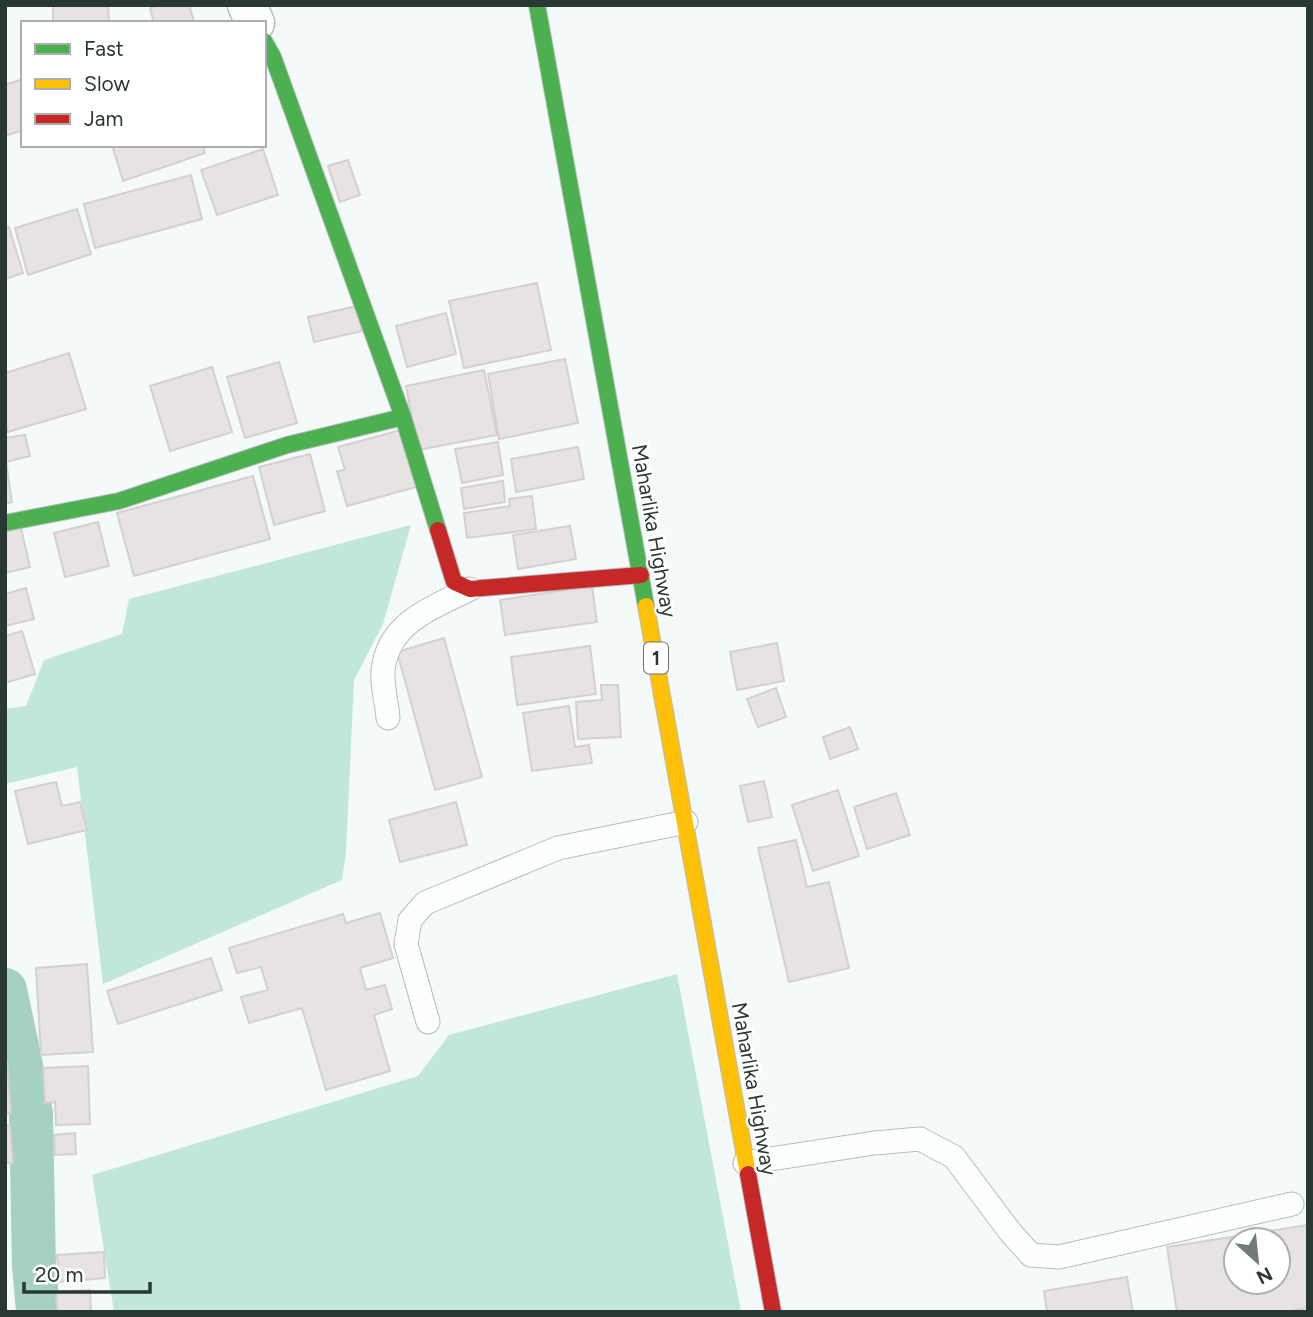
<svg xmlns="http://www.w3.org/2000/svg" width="1313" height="1317" viewBox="0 0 1313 1317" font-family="Figtree,sans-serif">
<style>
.forest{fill:#c1e6db}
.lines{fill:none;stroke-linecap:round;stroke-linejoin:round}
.canal{stroke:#a5d1c4;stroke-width:44}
.building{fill:#e6e3e2;stroke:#d5d0d0;stroke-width:2;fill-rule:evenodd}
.lane-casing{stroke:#b4bebb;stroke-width:25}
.street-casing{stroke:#b4bebb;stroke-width:41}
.fast-casing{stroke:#b4bebb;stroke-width:18}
.slow-casing{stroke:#b4bebb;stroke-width:18}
.jam-casing{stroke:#b4bebb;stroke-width:18}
.lane{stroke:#fdfefe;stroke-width:23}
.street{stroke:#fdfefe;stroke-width:38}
.fast{stroke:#4caf50;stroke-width:16}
.slow{stroke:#ffc107;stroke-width:16}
.jam{stroke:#c62828;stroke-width:16}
.labels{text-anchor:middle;stroke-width:5;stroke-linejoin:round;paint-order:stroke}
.shield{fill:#fff;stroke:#6a7471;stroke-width:2}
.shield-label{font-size:19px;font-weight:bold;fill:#2a3834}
.street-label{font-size:21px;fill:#2a3834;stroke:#fff}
</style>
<rect width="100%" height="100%" fill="#f4faf9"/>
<path class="forest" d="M411,525L383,624L354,680L346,852L342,880L103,984L77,767L5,784V709L26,706L44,660L122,634L129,599Z
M677,974L741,1312H114L92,1175L418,1076L449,1035Z"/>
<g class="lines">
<path class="canal" d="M5,990L31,1113L34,1265L38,1312"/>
</g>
<path class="building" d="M53,5H108L109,23H53Z
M158,5H189L194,21L154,23L150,8Z
M23,79V130L5,136V85Z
M112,145H203L205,153L123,181Z
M263,149L278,195L217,215L201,170Z
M348,160L360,195L340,202L328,166Z
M191,175L202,219L95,248L84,204Z
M77,209L91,254L28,275L15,228Z
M9,227L23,273L5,279V228Z
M537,283L551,350L464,368L449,301Z
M357,306L362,331L314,342L308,317Z
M446,313L456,354L407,367L396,326Z
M69,353L86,409L8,432L5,422V373Z
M565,359L578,423L499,439L488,374Z
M279,362L297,423L245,438L227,377Z
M212,367L232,432L170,451L150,386Z
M484,370L497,435L418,450L406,386Z
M401,430L416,487L347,506L337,471L345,470L338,447Z
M25,435L30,456L6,462L12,502L5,504V438Z
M498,442L503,475L462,483L455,449Z
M578,447L584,479L516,492L511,459Z
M310,454L325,511L274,525L259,467Z
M253,476L270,539L134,576L117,513Z
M503,481L505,502L464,509L461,488Z
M532,496L536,529L467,538L464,513L510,506L509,499Z
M98,522L109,566L65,577L54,533Z
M570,526L576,559L518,569L513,535Z
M21,528L30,567L5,573V532Z
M592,586L597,622L505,635L500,600Z
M26,588L34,619L5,626V594Z
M22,631L35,674L5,683V636Z
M444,638L482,777L435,790L397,652Z
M777,643L784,681L737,690L730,652Z
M590,646L596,694L517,705L511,657Z
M601,685H618L621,737L578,739L576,702L602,700Z
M776,688L786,717L758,727L747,699Z
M569,706L575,747L589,745L592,763L532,771L523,713Z
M850,727L858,749L830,759L823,737Z
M764,781L772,817L748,822L740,786Z
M56,782L62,806L80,802L87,830L28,844L15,791Z
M838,790L859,856L813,871L792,805Z
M896,793L910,835L867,849L854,807Z
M456,802L467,845L400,862L389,820Z
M796,840L807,887L829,882L849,968L789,982L758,848Z
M380,913L393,958L360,968L366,990L385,985L392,1009L374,1015L390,1071L326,1090L302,1008L249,1023L241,997L268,990L261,967L237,973L229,948L343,914L346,923Z
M211,958L222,990L118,1024L107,991Z
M87,964L93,1052L41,1055L36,968Z
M5,1061H7L11,1113L5,1114Z
M88,1066L90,1124L56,1125L55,1102L45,1103L43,1068Z
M5,1125H10L13,1163H5Z
M75,1133L76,1154L55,1155L54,1135Z
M1308,1225V1308L1284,1312H1177L1167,1247ZM1236,1240H1278V1282H1236Z
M104,1252L105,1278L59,1282L57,1255Z
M1127,1277L1133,1312H1047L1044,1291Z
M90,1290L91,1312H57L56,1292Z"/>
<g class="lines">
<defs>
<path id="lane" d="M388,718C387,702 380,680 384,664C392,621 434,607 470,589
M428,1022L406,944L410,920L425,903L558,848L686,822
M745,1163L874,1143L920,1139L954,1157L1011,1233L1031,1255L1059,1257L1292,1204"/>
<path id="street" d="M247,5L255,23"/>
<path id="fast" d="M537,5L646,606
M264,41L273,57L403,417L438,530
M5,523L119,501L287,445L403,417"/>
<path id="slow" d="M646,606L748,1174"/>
<path id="jam" d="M438,530L454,582L470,589L641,575
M748,1174L773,1312"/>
</defs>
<use href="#lane" class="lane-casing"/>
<use href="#street" class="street-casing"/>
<use href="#fast" class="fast-casing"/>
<use href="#slow" class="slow-casing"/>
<use href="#jam" class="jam-casing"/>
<use href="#lane" class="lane"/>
<use href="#street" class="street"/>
<use href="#fast" class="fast"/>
<use href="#slow" class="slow"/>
<use href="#jam" class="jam"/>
</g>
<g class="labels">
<rect class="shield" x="644" y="642.5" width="24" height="31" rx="5"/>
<g class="shield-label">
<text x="656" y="665">1</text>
</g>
<g class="street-label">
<text transform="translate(654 531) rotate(80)" y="7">Maharlika Highway</text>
<text transform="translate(754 1089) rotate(80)" y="7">Maharlika Highway</text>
</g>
</g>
<rect width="1313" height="1317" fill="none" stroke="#2a3834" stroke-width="14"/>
<rect x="21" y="21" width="245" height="126" fill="#ffffff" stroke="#aaafae" stroke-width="2"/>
<rect x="35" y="44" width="35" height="10" fill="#4caf50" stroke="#aaafae" stroke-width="2"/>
<text x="84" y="56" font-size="21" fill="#2a3834">Fast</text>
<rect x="35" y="79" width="35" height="10" fill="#ffc107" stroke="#aaafae" stroke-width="2"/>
<text x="84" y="91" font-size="21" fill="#2a3834">Slow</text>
<rect x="35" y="114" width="35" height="10" fill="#c62828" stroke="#aaafae" stroke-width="2"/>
<text x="84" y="126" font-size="21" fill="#2a3834">Jam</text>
<g transform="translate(1257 1261) rotate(153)"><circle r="33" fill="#ffffff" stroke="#aaafae" stroke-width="2"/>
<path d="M0-5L12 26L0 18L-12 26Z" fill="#717c79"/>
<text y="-10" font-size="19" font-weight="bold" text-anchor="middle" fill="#2a3834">N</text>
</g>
<path d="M24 1282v10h126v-10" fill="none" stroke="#2a3834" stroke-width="3.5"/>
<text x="35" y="1282" font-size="21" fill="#2a3834" stroke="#ffffff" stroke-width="5" paint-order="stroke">20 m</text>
</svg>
